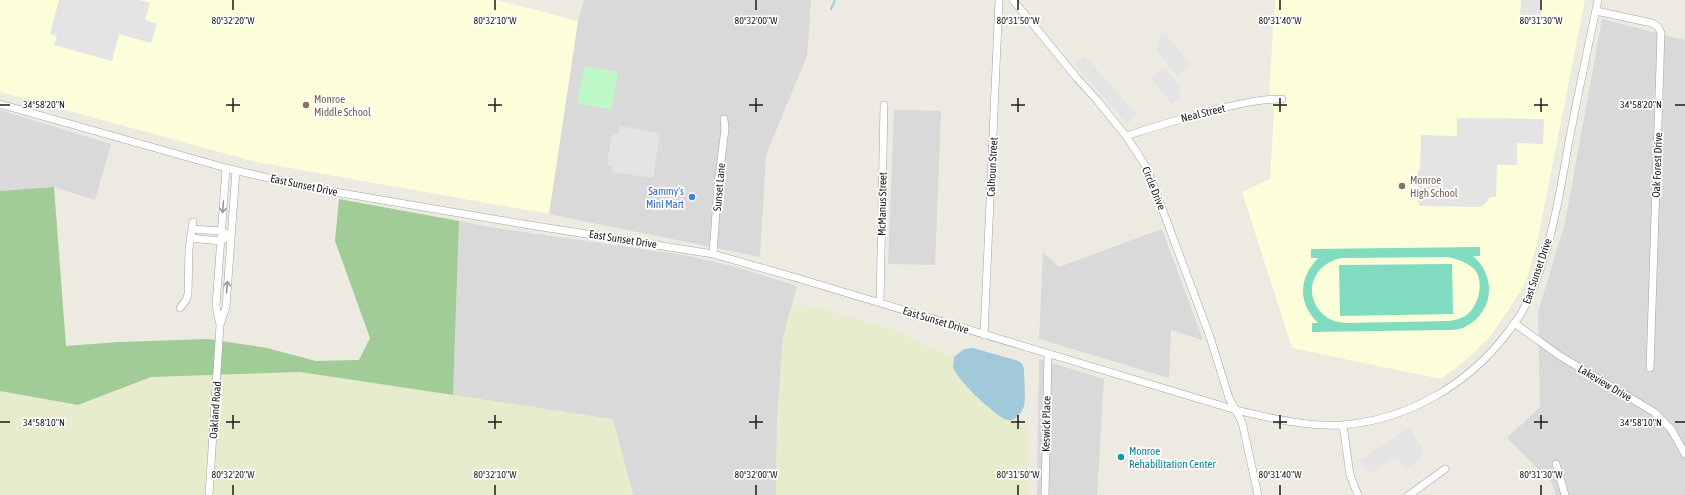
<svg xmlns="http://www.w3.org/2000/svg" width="1685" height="495" viewBox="0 0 1685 495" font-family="'Asap Condensed',sans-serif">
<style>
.residential{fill:#dad9d9}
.education{fill:#fbfed9}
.farmland{fill:#e7eccd}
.forest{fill:#a1cc97}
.park{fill:#bef8c8}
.pitch{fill:#80dbc1;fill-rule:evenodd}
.parking{fill:#e4e4e4}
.water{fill:#a2c9da}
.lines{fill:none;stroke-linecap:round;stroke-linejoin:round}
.stream{stroke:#a2c9da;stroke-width:2}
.minor-casing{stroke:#a3a3a3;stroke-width:8}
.minor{stroke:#fff;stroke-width:7}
.oneway{stroke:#999}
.ticks{fill:none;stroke:#1c1c1c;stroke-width:1.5}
.education-dot{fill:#8d6e63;stroke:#fff;stroke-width:1.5}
.shop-dot{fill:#3f7fe0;stroke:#fff;stroke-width:1.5}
.culture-dot{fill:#0f9aa8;stroke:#fff;stroke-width:1.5}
.labels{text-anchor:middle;stroke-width:3.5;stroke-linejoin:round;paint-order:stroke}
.education-label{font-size:11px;fill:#785e54;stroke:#fff;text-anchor:start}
.street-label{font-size:11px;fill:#1c1c1c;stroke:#fff}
.shop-label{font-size:11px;fill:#366cbe;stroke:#fff;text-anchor:end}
.culture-label{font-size:11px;fill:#0d838f;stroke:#fff;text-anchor:start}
.ticks-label{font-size:10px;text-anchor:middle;fill:#1c1c1c;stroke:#fff;stroke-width:3.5;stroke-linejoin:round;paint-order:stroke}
</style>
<rect width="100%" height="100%" fill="#edeae1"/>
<path class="residential" d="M584,0H811L807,56L766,155L760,257L549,214L578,21Z
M1602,19L1685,40V495H1556L1551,482L1507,438L1540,407L1538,312L1565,223Z
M0,110L111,144L95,200L54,187L0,191Z
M894,110L941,111L935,265L888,264Z
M459,221L496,228L684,255L736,267L797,286L783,338L777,421L776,495H633L613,420L453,395Z
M1162,229L1203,340L1171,330L1169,378L1039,339L1043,252L1059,267Z
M1039,359L1104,379L1097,495H1037Z"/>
<path class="education" d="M0,0H497L578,21L549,214L256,162L0,92Z
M1275,0H1585L1537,244L1526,282L1508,311L1489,338L1466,360L1441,379L1292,348L1242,192L1270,179L1274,109L1269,92Z"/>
<path class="farmland" d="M792,305L813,306L895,330L946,355L1028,430L1027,495H776L777,421L783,338Z
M300,372L613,419L633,495H0V391L78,405L151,377Z"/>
<path class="forest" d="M54,187L66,346L119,342L208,339L267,348L316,361L359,360L370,338L335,241L339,199L459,221L453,395L300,372L151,377L78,405L0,391V191Z"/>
<path class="park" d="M584,66L618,72L611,110L577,103Z"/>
<path class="pitch" d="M1480,247V256H1473C1497,277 1494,312 1465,327C1459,330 1452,330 1446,330L1312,332V323H1318C1298,303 1298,279 1318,258H1311V249ZM1447,257C1457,259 1468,262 1475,270C1484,282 1479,303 1469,313C1464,318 1456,320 1449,321L1346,323C1338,322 1331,321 1325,316C1301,297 1312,263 1342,258Z
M1452,264L1453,314L1340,316L1339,265Z"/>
<path class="parking" d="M59,0H140L150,3L145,20L157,24L151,43L119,34L112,61L54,45L57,36L50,34Z
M1521,0H1542L1541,16L1520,15Z
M1165,33L1191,65L1177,76L1156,50L1160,37Z
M1085,56L1137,115L1127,124L1075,64Z
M1164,67L1182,88L1178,92L1181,96L1172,104L1151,79Z
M1457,118L1544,119L1543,144L1517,143V165H1497L1496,197H1490L1484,205L1479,207L1420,206L1417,198L1418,170H1420L1421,135L1457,136Z
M619,126L660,133L653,178L612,172L613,166L607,165L612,133L618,134Z
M1409,428L1423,448L1420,459L1405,470L1396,456L1369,474L1360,460Z"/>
<path class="water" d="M973,348L1019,361L1022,364L1024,369C1024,379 1026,397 1024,406C1022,412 1015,422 1007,420C996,417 955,378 953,367C953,364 954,360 954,357L964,349Z"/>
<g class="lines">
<path class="stream" d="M831,9L835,0"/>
<defs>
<path id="minor" d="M1013,0L1076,77L1096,99L1126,136L1147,168L1210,337L1229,398L1242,422L1258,495
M1596,11L1652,23L1658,27L1661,33L1650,368
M0,104L226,168L281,181L335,192L523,224L713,254L797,278L1236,410C1270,418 1306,427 1342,425C1408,420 1469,384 1508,332C1513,325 1519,318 1523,310C1550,258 1559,198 1569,141C1578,94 1588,47 1598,0
M1126,136C1157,126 1187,117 1218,109C1239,104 1260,99 1282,99
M192,229L221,231L225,233
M190,238L220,241L231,236
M713,254L718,185L725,129L724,119
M880,303L884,105
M180,308L186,300L188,294L189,249L193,222
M1514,323L1560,356L1654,412L1671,429L1685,454
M220,325L216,306L226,168
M984,335L999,0
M1343,425L1350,475L1358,495
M1556,464L1565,495
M209,495L220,325L226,307L236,170
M1045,495L1048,354
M1409,495L1445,469"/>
</defs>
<use href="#minor" class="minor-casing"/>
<use href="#minor" class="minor"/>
</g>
<defs><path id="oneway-shaft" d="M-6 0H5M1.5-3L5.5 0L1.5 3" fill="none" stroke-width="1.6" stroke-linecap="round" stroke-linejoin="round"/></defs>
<g class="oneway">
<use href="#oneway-shaft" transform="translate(223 207) rotate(94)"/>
<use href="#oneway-shaft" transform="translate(227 287) rotate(-86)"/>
</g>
<path class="ticks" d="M233,0V10M495,0V10M756,0V10M1018,0V10M1280,0V10M1541,0V10M233,98V112M495,98V112M756,98V112M1018,98V112M1280,98V112M1541,98V112M0,105H10M226,105H240M488,105H502M749,105H763M1011,105H1025M1273,105H1287M1534,105H1548M1675,105H1685M233,415V429M495,415V429M756,415V429M1018,415V429M1280,415V429M1541,415V429M0,422H10M226,422H240M488,422H502M749,422H763M1011,422H1025M1273,422H1287M1534,422H1548M1675,422H1685M233,485V495M495,485V495M756,485V495M1018,485V495M1280,485V495M1541,485V495"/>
<g class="education-dot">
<circle cx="306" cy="105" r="4"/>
<circle cx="1402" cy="186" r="4"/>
</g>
<circle class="shop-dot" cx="692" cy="197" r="4"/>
<circle class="culture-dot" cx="1121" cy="457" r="4"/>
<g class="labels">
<g class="education-label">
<text x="314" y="103">Monroe<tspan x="314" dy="13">Middle School</tspan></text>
<text x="1410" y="184">Monroe<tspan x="1410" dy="13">High School</tspan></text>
</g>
<g class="street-label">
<text transform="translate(1203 113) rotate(-14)" y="4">Neal Street</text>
<text transform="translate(1657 165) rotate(-88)" y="4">Oak Forest Drive</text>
<text transform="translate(992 167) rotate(-87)" y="4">Calhoun Street</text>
<text transform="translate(304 185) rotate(12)" y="4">East Sunset Drive</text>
<text transform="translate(719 187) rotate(-85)" y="4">Sunset Lane</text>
<text transform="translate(1154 188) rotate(68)" y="4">Circle Drive</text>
<text transform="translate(882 204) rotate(-89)" y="4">McManus Street</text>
<text transform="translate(623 239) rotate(9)" y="4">East Sunset Drive</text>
<text transform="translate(1537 271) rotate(-71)" y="4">East Sunset Drive</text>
<text transform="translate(936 320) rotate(17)" y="4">East Sunset Drive</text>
<text transform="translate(1605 383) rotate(31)" y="4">Lakeview Drive</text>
<text transform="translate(215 410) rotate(-86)" y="4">Oakland Road</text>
<text transform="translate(1046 424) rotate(-89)" y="4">Keswick Place</text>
</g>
<g class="shop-label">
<text x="684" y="195">Sammy's<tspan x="684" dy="13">Mini Mart</tspan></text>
</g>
<g class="culture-label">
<text x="1129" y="455">Monroe<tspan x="1129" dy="13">Rehabilitation Center</tspan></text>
</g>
</g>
<g class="ticks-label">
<text x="233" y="24">80°32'20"W</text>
<text x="495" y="24">80°32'10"W</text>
<text x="756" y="24">80°32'00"W</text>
<text x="1018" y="24">80°31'50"W</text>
<text x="1280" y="24">80°31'40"W</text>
<text x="1541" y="24">80°31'30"W</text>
<text x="44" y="108">34°58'20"N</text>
<text x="1641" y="108">34°58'20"N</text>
<text x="44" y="426">34°58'10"N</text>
<text x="1641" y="426">34°58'10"N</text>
<text x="233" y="478">80°32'20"W</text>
<text x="495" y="478">80°32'10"W</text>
<text x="756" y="478">80°32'00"W</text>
<text x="1018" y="478">80°31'50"W</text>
<text x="1280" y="478">80°31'40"W</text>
<text x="1541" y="478">80°31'30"W</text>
</g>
</svg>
